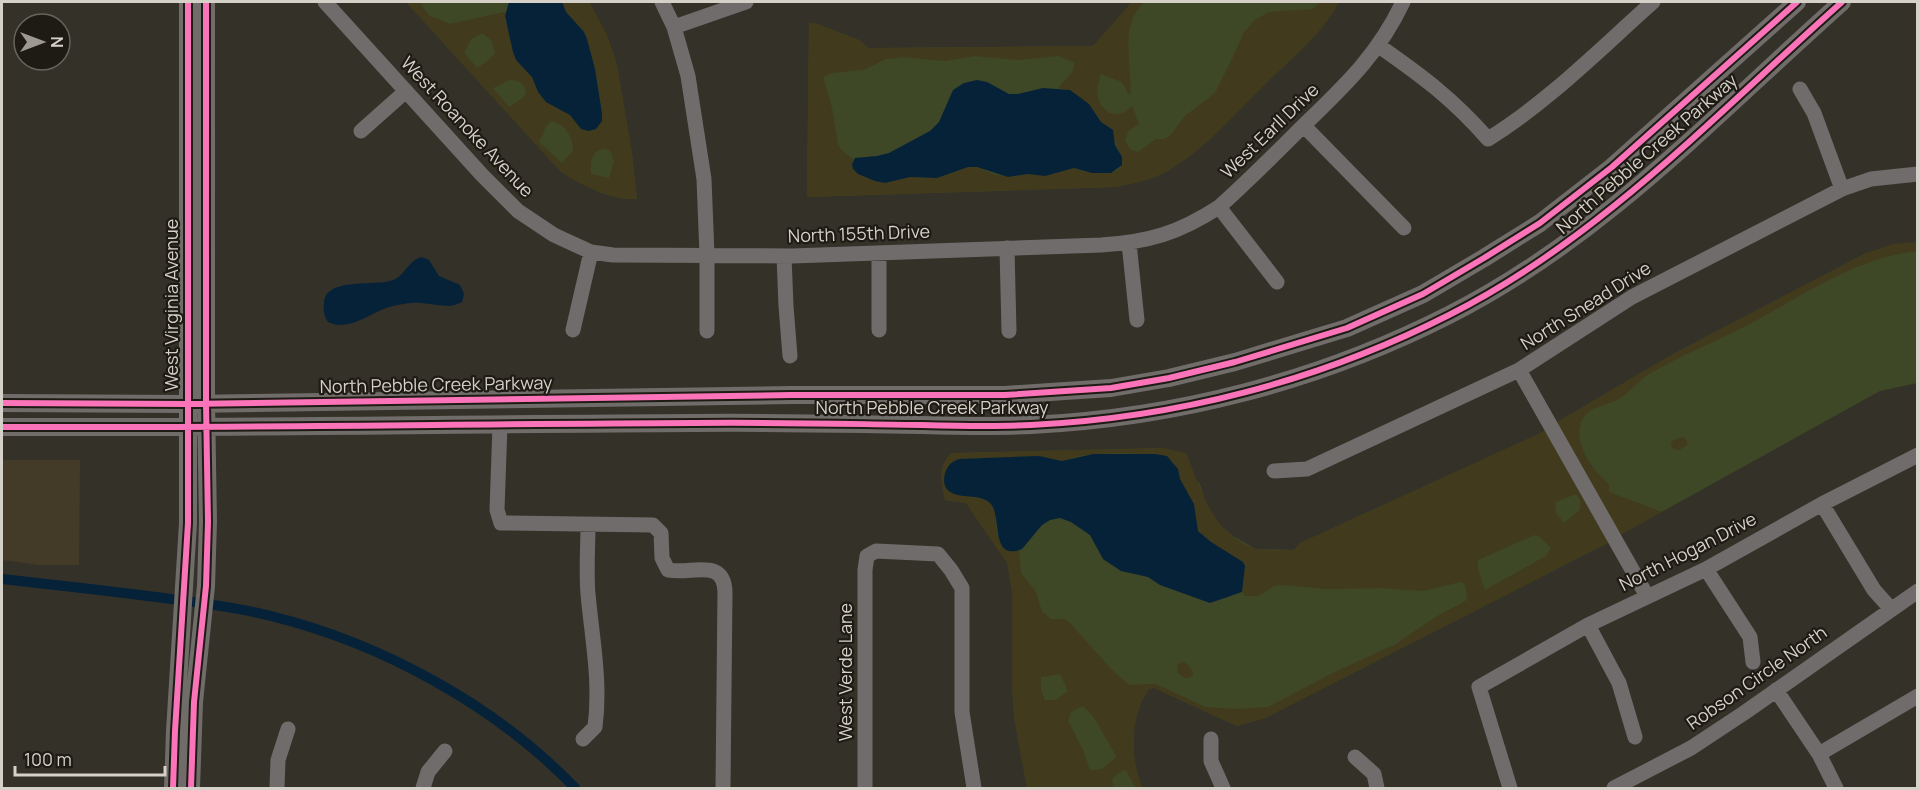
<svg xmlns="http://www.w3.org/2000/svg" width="1919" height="790" viewBox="0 0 1919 790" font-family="Manrope,sans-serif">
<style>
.built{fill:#433b27}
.green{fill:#3e4726}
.sand{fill:#413a1c;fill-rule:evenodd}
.water{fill:#052239}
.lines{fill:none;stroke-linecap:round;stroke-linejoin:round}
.canal{stroke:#052239;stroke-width:10}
.minor{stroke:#706c6b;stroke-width:15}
.major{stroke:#706c69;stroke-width:18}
.cycleway-casing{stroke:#1e1b14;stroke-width:10}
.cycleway{stroke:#fb73b8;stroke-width:6}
.labels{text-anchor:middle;stroke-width:4.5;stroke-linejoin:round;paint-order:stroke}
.street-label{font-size:18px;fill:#d5d1c8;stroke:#1e1b14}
</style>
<rect width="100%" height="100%" fill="#343129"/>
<path class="built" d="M2,460H80L79,565H39L2,560Z"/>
<path class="green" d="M406,2H589L607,35L617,65L632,154L637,199C609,200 584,186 561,172Z
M1132,2H1339C1322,34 1291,59 1265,84C1235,114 1206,148 1169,170C1153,180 1134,183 1116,187L807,197L809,23H815L859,40L869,48L1093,46Z
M1917,242V383L1880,391L1620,535L1557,422L1673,354L1866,253Z
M1545,431L1608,543L1265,718L1237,726L1154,688L1149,689C1130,714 1129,761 1143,788H1027L1014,717L1012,687V592L1009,573L1007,563L966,503L945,500C941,483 937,465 952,453L1163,448L1200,484L1206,503L1215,520L1233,536L1256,549L1294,550L1300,543Z"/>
<path class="sand" d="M406,2H420L428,15L450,24L505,12V22L509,31L513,52L516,60L532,77L538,92L570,115L581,129L592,131L600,124L601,104L595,69L587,40L566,12L562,2H589L607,35L617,65L632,154L637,199C609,200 584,186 561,172ZM482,33L492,41L495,53L489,60L477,68L464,53L471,39ZM510,80C519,80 526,84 526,93L523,98L509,107L493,88ZM552,121C565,124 574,138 573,151L562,163L539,142L547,125ZM605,149L610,151L614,161L609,178L591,174C591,162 590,150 605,149Z
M1132,2H1144C1118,27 1133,65 1130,96L1122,82L1101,74C1099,80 1097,86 1097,93C1100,113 1117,122 1132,106L1139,124L1128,131L1125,141L1131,150L1138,152L1156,139H1164L1170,136L1185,116L1215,93L1234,55L1244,32L1255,20L1269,12L1313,9L1321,2H1339C1322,34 1291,59 1265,84C1235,114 1206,148 1169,170C1153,180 1134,183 1116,187L807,197L809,23H815L859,40L869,48L1093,46ZM975,56L1017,60L1058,56L1075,63L1072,73L1058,88L1066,89L1089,104L1101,122L1114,134C1115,148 1121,151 1123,163L1118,170L1111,173L1086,172L1074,168L1052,174L1039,175L1028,174L1013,177L995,175L977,167H968L937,178L910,177L885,183L867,178L855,172L852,167L853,159L842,151L838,145L832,108L823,77L832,73L863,70L886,59L904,57L944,61Z
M1917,242V251C1860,257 1809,291 1759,319C1723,339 1684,353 1649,374C1638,381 1631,391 1620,398C1608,406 1589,405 1582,420C1572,442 1592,470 1609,484V492L1662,512L1620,535L1557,422L1673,354L1866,253L1893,244Z
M1545,431L1608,543L1265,718L1237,726L1154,688L1149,689C1130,714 1129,761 1143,788H1136L1125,769L1112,778L1113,788H1027L1014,717L1012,687V592L1009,573L1007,563L966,503L945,500C941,483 937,465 952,453L1163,448L1186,453C1202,490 1211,532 1253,548C1264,552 1282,550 1294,550L1300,543ZM1120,453L1161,455C1177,459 1178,475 1184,488C1187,493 1192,499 1194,504C1197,513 1194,525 1200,532C1208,546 1229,554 1243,562L1245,566C1246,576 1238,587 1245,596H1258L1274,586L1284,585L1326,589L1382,588L1423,591L1460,582L1463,583L1466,588L1467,600L1434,618L1396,644L1335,672L1268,707L1235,709L1205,707L1156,684L1129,685L1111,669L1069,622L1064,619H1051L1042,612L1036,592L1021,573L1019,551H1013C1008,547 999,540 997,534C994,523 1000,511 990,502C978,490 958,500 946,488L945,474L949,465L959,459L1039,456L1062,461L1083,455ZM1576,494L1580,500V510L1564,523L1556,513L1555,502ZM1534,535L1540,537L1551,548L1546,556L1485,590L1478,570V560ZM1060,674L1068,691L1056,700H1045L1041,690V677ZM1083,706L1093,716L1117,757L1102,769L1090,770L1082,748L1068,721L1071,712Z
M1682,437L1687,440V445L1679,450L1672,448L1671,443L1674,440Z
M1183,662C1188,663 1193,670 1193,675L1189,678H1185L1177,672L1178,664Z"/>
<path class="water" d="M509,2H562L566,12L584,32L587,39L595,69L602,113V121L596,129L589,131L581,129L570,115L546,102L538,92L532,77L516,60L513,52L505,16Z
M977,80L987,82L1009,94H1018L1043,88L1070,90L1089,104L1101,122L1113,130L1115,145L1122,157V165L1111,173H1092L1074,168L1045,176L1028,174L1008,177L977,167H968L937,178L910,177L885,183L875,181L858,174L853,169L852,164L855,158L877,156L889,153L930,131L939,122L953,90L964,83Z
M422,257L429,260L439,276L460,285L464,294L462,302C447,311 428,301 412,303C406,303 399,305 393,306C373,310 350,333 328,322C324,316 323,311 324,304C324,276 376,287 393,280C406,275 408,260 422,257Z
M1093,454H1155L1167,456L1178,469L1180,479L1194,504L1198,531L1211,542L1243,562L1245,566L1242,592L1210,603L1160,585L1148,577L1121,571L1103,559L1090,535L1071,522L1060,518L1050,520L1042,525L1022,549C990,562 1002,517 991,504C980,490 946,504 944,481C944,476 945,471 948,467C950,463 954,461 959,459L1039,456L1062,461Z"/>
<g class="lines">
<path class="canal" d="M2,579C56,585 110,591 164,598C200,603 236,607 271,616C381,643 497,706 575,788"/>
<path class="minor" d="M325,2L482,175L518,211L554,235L591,252L613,255L792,256L1101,245C1149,242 1179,233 1219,207C1247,182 1273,156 1299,130C1342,88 1377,57 1403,2
M662,2L674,27L688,76L704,179L707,255V331
M674,27L746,2
M1379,46C1422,76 1453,99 1488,139C1548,102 1600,49 1653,2
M1800,89L1814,113L1842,189
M1304,126L1404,228
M361,131L406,91
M1219,207L1277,282
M1129,243L1137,320
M1007,248L1009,331
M879,253V330
M784,256L786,306L790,356
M573,330L591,252
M1519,370L1647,596
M500,425L497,510L501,523L653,525L661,533L662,558L668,570C691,575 724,557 725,592L723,788
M1274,471L1307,469L1519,370L1632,297L1842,189L1871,179L1918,174
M1822,504L1874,590L1891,609
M1706,569L1750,637L1753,662
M1588,625L1619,683L1635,737
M1776,690L1819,754L1836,788
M583,739L595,727C601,682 592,638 588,594C586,571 588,547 588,525
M1211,739V761L1223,788
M1819,754L1918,696
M1355,757L1374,774L1377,788
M277,788L278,760L288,729
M423,788L428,772L445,751
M865,788V570L867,556L876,551L938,554L951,570L962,588V712L974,788
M1510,788L1479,687L1588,625L1706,569L1822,504L1918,455
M1614,788L1691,748L1744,713L1918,591"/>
<path class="major" d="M2,403L187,404L791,395H1005L1111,388L1169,378L1235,362L1347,328L1423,294L1484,258L1540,223L1612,167L1797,2
M2,427C232,428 463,424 694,423C770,422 846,424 922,425C958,426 994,427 1031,425C1176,418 1319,381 1449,315C1600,239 1717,113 1842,2
M173,788L175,731L188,523V2
M191,788L194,702L206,586L208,522L206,403V2"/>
<defs>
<path id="cycleway" d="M2,403L187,404L791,395H1005L1111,388L1169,378L1235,362L1347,328L1423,294L1484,258L1540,223L1612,167L1797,2
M2,427C232,428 463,424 694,423C770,422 846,424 922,425C958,426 994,427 1031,425C1176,418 1319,381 1449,315C1600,239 1717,113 1842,2
M173,788L175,731L188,523V2
M191,788L194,702L206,586L208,522L206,403V2"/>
</defs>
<use href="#cycleway" class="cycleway-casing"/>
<use href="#cycleway" class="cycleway"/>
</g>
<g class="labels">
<g class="street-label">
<text transform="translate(467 127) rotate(47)" y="6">West Roanoke Avenue</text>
<text transform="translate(1270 131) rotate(-44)" y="6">West Earll Drive</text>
<text transform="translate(1647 154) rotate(-41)" y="6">North Pebble Creek Parkway</text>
<text transform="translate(859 234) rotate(-2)" y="6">North 155th Drive</text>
<text transform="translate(172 305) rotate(-90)" y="6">West Virginia Avenue</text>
<text transform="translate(1586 306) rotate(-32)" y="6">North Snead Drive</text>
<text transform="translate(436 385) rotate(-1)" y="6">North Pebble Creek Parkway</text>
<text x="932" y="414">North Pebble Creek Parkway</text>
<text transform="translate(1688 552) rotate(-27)" y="6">North Hogan Drive</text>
<text transform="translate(846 672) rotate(-90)" y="6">West Verde Lane</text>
<text transform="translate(1757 678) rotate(-35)" y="6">Robson Circle North</text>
</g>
</g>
<rect width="1919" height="790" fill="none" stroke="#d5d1c8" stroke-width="6"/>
<g transform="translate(42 42) rotate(90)"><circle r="28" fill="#1e1b14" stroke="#67645c" stroke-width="1.5"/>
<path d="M0-4.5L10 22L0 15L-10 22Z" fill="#9d9990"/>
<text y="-9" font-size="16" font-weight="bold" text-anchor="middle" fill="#d5d1c8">N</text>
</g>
<path d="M15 766v9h150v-9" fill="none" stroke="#d5d1c8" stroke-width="3"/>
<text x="24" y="766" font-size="18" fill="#d5d1c8" stroke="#1e1b14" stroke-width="4.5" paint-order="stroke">100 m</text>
</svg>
